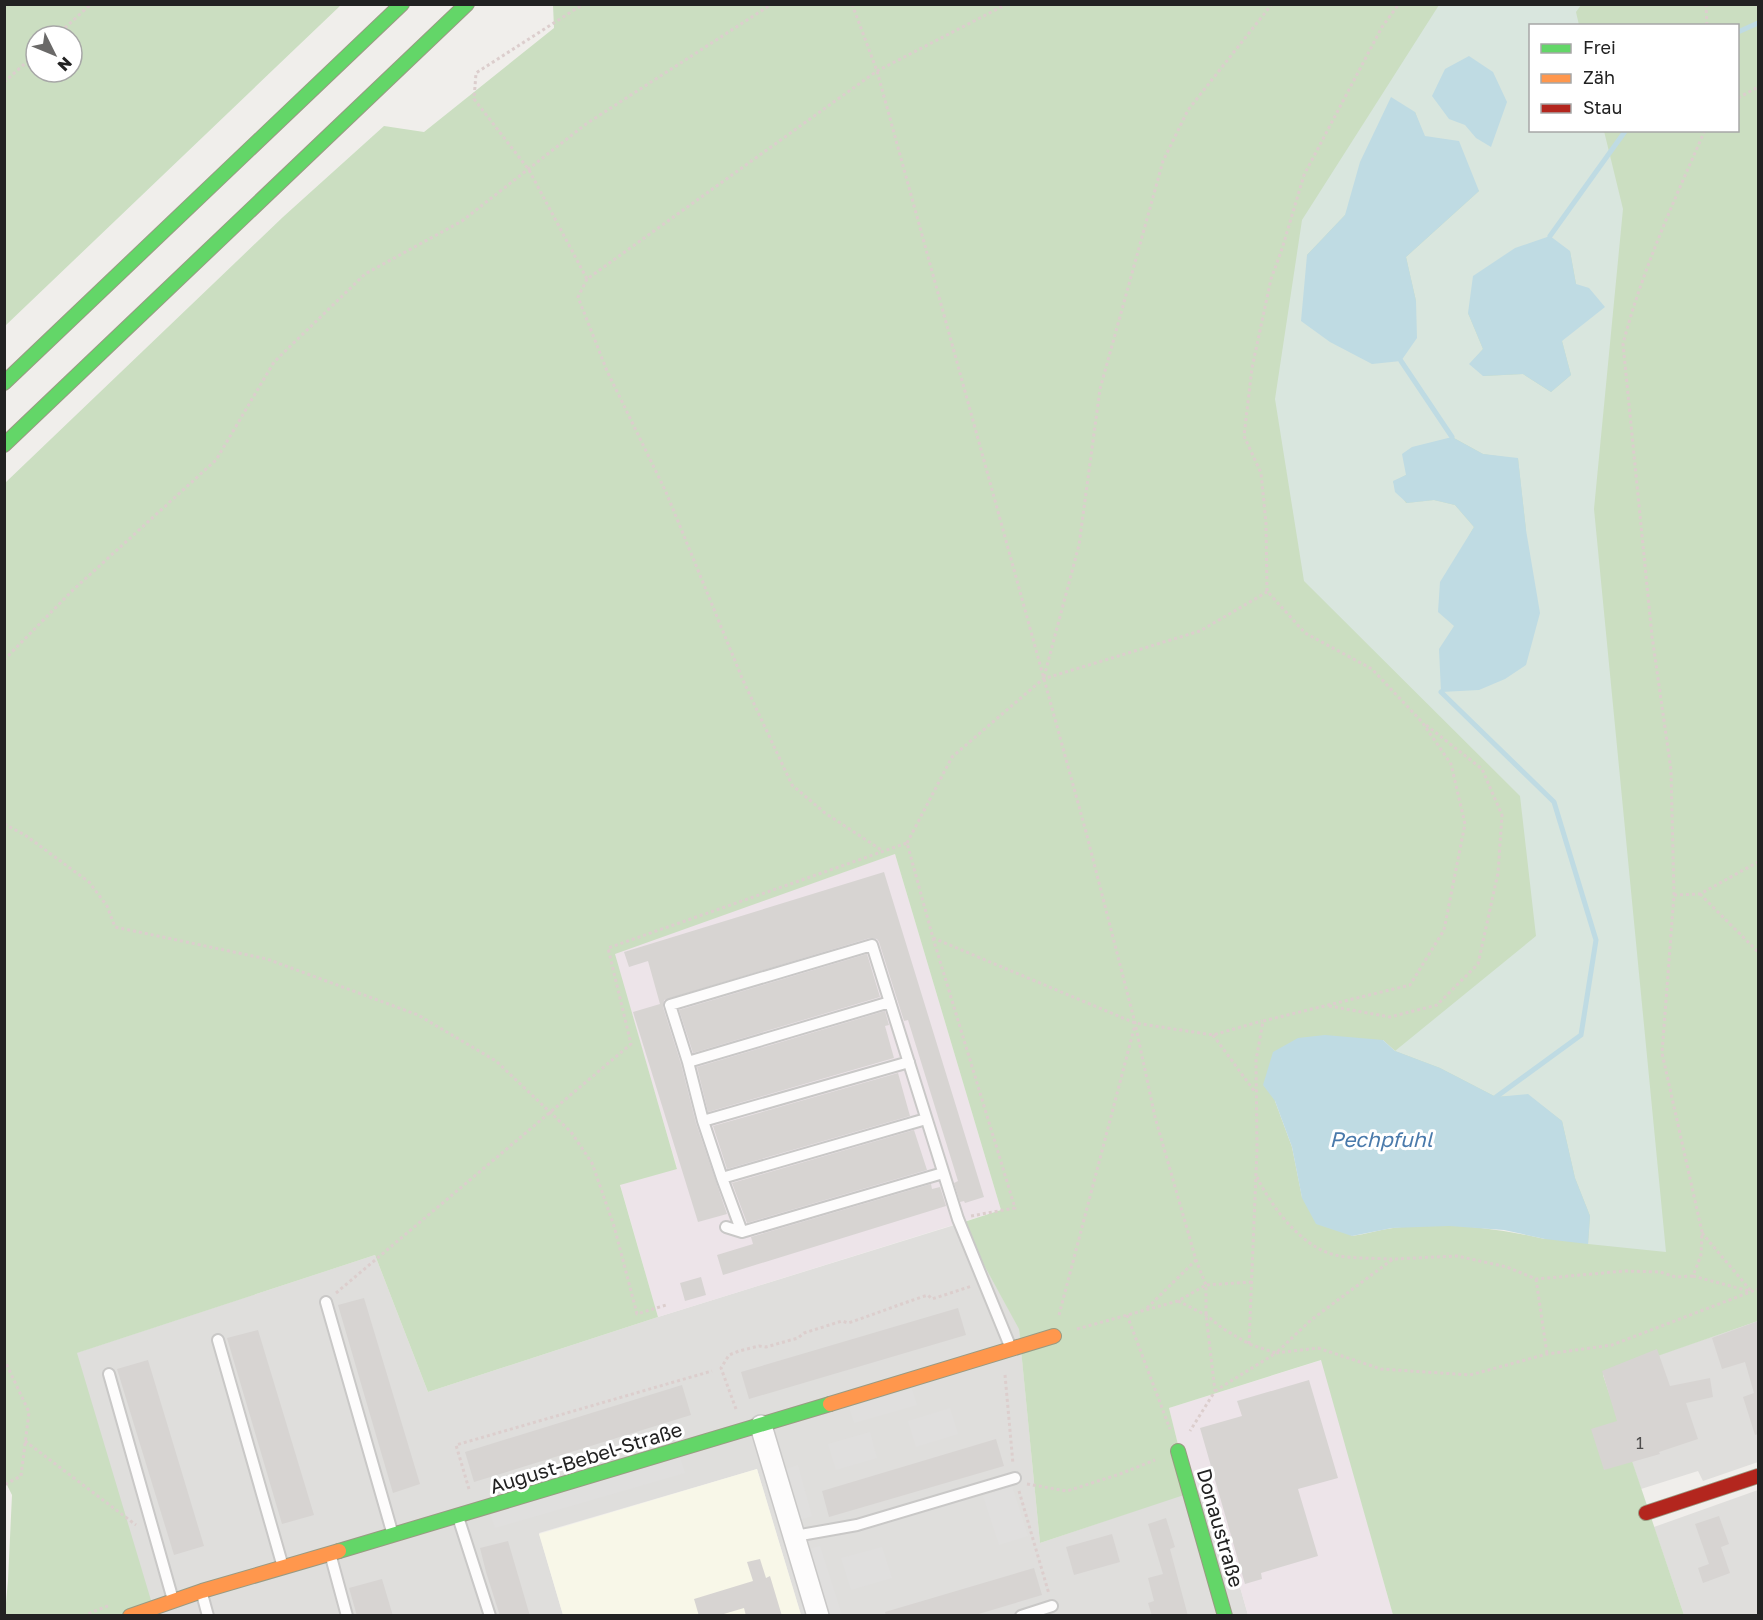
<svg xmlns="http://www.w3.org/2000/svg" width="1763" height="1620" viewBox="0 0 1763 1620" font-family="'Golos Text',sans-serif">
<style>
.residential{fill:#dfdedc}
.industrial{fill:#ede4e9}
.education{fill:#f8f7e8}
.forest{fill:#cbdec1;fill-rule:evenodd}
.wetland{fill:#d9e6de;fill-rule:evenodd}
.parking{fill:#e0dfde}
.water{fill:#bfdbe3}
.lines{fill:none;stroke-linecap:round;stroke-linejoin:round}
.stream{stroke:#bfdbe3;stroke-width:5}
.building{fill:#d7d4d2}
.lane-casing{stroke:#c9c8c7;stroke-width:14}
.street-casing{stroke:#c9c8c7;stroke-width:24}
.fast-casing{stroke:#999a82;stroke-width:16}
.slow-casing{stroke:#999a82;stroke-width:16}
.jam-casing{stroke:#999a82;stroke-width:16}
.path{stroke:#dccecd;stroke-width:3;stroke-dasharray:3 3;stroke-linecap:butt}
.lane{stroke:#fdfcfc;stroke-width:10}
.street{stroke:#fdfcfc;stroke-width:21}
.fast{stroke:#63d668;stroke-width:14}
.slow{stroke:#ff974d;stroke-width:14}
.jam{stroke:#b3261e;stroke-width:14}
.labels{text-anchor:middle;stroke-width:6;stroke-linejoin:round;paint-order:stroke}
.number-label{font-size:16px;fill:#4f4e4e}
.street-label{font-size:20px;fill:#222;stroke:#fff}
.water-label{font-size:21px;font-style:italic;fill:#4a7aab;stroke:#fff}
</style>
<rect width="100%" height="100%" fill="#f0eeeb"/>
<path class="residential" d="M961,1223L1019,1328L1040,1543L1211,1485L1248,1615H801L757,1469L539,1533L563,1615H130L76,1353L375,1255L428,1392L658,1317Z
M1758,1321V1462L1703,1481L1698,1471L1641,1489L1603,1374Z
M1758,1490V1615H1684L1654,1527Z"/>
<path class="industrial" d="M895,854L1001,1210L658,1317L620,1184L677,1168L614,953Z
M1322,1360L1393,1615H1248L1211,1486L1190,1493L1169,1408Z"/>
<path class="education" d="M757,1469L801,1615H563L539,1534Z"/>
<path class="forest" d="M5,4H341V5L5,326ZM36,36H72V72H36Z
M553,5H1758V1321L1603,1375L1684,1615H1393L1321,1360L1169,1408L1190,1493L1040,1543L1019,1329L961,1223L1001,1210L895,854L615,954L677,1169L620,1185L658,1317L428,1392L375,1255L77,1353L153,1607L130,1615H5L8,1580L12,1495L5,1481V483L283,217L384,126L424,132L554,28ZM1530,26H1738V130H1530ZM1383,1040L1395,1051L1545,1239C1496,1228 1444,1221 1393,1228C1379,1230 1366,1234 1352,1236L1302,1197L1292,1147L1275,1101Z"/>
<path class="wetland" d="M1439,5H1581L1576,12L1579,25L1530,26V130L1604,131L1623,209L1594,509L1666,1252L1588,1244L1590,1216L1575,1178L1562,1121L1528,1095L1496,1097L1440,1068L1395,1051L1536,936L1520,796L1304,581L1275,399L1302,220ZM1415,112L1424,136L1479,191L1406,257L1416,301L1307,255L1345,215ZM1570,251L1576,284L1562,341L1571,375L1551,392L1523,374L1484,376L1470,364L1483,349L1468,313ZM1452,437L1483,454L1518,459L1526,530L1465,543L1474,527L1455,505L1434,500L1406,503L1393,482L1406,475V468Z"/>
<path class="parking" d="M912,1389L917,1405L854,1423L849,1407Z
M950,1408L958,1434L916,1447L908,1421Z
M870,1432L877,1458L836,1470L828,1444Z
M680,1457L685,1473L495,1528L490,1513Z
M798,1465L812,1516L798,1521L783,1470Z
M1012,1486L1028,1536L999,1545L983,1496Z
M820,1546L842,1615H826L806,1550Z
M882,1547L892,1578L851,1590L841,1558Z"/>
<path class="water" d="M1469,56L1493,72L1507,102L1491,147L1476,138L1465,125L1449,119L1432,96L1445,69Z
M1391,97L1415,112L1425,136L1459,141L1479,191L1406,257L1416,301L1417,338L1401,361L1372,364L1330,342L1301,321L1307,255L1345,215L1360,162Z
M1550,236L1570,251L1576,284L1589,288L1605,307L1562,341L1571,375L1551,392L1523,374L1483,376L1469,364L1483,349L1468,313L1473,276L1515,248Z
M1452,437L1483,454L1518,458L1526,530L1540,613L1526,665L1505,679L1479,690L1441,692L1439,649L1454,626L1438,612L1440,582L1474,527L1455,505L1434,500L1407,503L1395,492L1393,481L1406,475L1402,454L1412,447Z
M1325,1035L1383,1040L1395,1051L1440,1068L1496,1097L1528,1094L1562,1121L1575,1178L1590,1216L1588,1244L1545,1239L1504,1230L1449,1226L1392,1228L1352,1236L1316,1224L1302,1198L1292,1147L1275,1101L1263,1085L1273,1052L1298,1038Z"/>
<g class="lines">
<path class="stream" d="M1738,32L1758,23
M1550,236L1626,130
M1401,361L1452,437
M1441,692L1554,802L1596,940L1581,1035L1496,1097"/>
</g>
<path class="building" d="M884,872L984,1197L965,1203L964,1201L960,1202L954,1183L958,1181L908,1020L904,1021L879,942L877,939L870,938L664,1000L663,1007L681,1064L696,1123L727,1214L698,1222L633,1012L660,1004L648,961L629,967L624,952Z
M867,954L880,997L693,1053L679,1010Z
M885,1011L889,1025L885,1026L894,1058L708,1112L697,1067Z
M898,1073L910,1116L727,1169L713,1126Z
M914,1130L927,1170L747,1223L732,1183Z
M931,1184L932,1189L940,1187L946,1206L723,1275L717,1255L753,1244L751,1237Z
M701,1277L706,1295L685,1301L680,1283Z
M364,1298L420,1484L393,1493L338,1305Z
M958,1308L966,1335L749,1399L741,1372Z
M1758,1321V1434L1755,1435L1743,1397L1754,1393L1745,1362L1722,1369L1712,1338Z
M258,1330L314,1515L282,1524L227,1338Z
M1657,1349L1670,1386L1710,1378L1713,1397L1686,1403L1698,1439L1659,1452L1660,1454L1604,1470L1591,1429L1617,1421L1602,1371Z
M148,1360L204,1546L174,1555L117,1369Z
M1309,1380L1338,1478L1298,1489L1318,1556L1261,1573L1262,1579L1245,1584L1200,1428L1242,1416L1237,1401Z
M682,1385L691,1415L474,1482L465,1452Z
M996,1439L1004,1466L829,1517L822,1491Z
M1719,1516L1729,1544L1721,1547L1730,1573L1703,1583L1698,1568L1709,1564L1695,1524Z
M1166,1518L1175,1547L1170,1549L1188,1616H1152L1148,1603L1154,1601L1148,1578L1163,1574L1148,1524Z
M1112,1534L1120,1562L1074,1575L1066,1547Z
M508,1541L530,1616H500L486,1572L480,1548Z
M760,1559L766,1578L770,1576L782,1616H746L744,1608L717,1616H699L694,1599L753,1581L747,1562Z
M1034,1568L1042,1595L972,1616H886L885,1612Z
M382,1579L393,1616H357L349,1588Z"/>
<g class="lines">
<defs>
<path id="lane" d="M688,1062L670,1005L872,945L958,1219L1010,1346
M703,1121L688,1062L890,1002
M722,1178L703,1121L909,1062
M726,1227L742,1232L943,1173
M742,1232L722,1178L926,1119
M326,1302L393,1535
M218,1340L283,1567
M109,1374L173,1600
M459,1520L490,1616
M795,1536L857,1525L1015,1478
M331,1557L347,1616
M202,1594L208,1616
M1021,1616L1052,1606"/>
<path id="street" d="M761,1426L818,1616"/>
<path id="fast" d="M4,383L402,4
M4,445L467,4
M1178,1451L1225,1616
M339,1551L830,1404"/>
<path id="slow" d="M830,1404L1054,1336
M130,1616L202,1591L339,1551"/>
<path id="jam" d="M1646,1513L1758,1476"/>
</defs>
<use href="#lane" class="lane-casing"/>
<use href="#street" class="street-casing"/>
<use href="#fast" class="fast-casing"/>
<use href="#slow" class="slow-casing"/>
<use href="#jam" class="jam-casing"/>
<path class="path" d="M586,4L577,8L476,73L474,99L529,170L587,279L877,71L1007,4
M852,4L877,71L1086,832L1135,1023L1155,1117L1196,1260L1206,1285V1315L1215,1391L1190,1431
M1706,4L1707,26
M56,36L91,4
M4,82L36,54
M1738,98L1758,87
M587,279L578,297L607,371L666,492L742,678L792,785L825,813L883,851
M4,660L73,590L216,460L274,362L365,274L462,221L586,124L772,4
M1044,677L1079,545L1100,389L1163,161L1188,110L1272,4
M4,824L25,835L89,882L107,906L115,927L267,959L418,1015L496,1061L571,1132L592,1163L614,1226L637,1314L666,1305
M907,843L952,757L1043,679L1200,631L1267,592
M1700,894L1758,952
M1674,895L1700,894L1758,862
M933,938L1135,1023L1213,1035L1262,1021
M1329,1006L1390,1017L1437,1005L1478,964L1498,873L1502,815L1482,769L1426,725
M1213,1035L1255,1092
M1257,1177C1271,1206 1301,1247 1335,1255C1352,1259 1374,1258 1392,1259
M1702,1233L1751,1291
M1693,1276L1749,1291
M1536,1279L1547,1354
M336,1293L631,1044L608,948L907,843L933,938L1015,1208L971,1216
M1178,1301L1206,1315L1222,1328L1249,1344L1276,1353L1311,1320L1393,1259L1457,1256L1507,1267L1536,1279L1625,1271L1660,1272L1676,1277L1693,1276L1701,1255L1702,1232L1662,1053L1674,895L1671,770L1652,636L1623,344C1642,270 1674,201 1705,130
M1147,1308L1196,1260
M1059,1315L1135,1025
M1127,1315L1170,1429
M1077,1329L1178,1301L1206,1285L1252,1282
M1249,1344L1257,1149L1256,1060L1263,1021L1410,985L1444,930L1465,824L1451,764L1422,722L1372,669L1305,633L1267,591L1266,523L1261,473L1244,436L1252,368L1271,279L1282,249L1304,175L1382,27L1399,4
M4,1359L29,1412L21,1476L4,1485
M1005,1375L1013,1464
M1215,1391L1276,1353L1318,1348L1381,1369L1470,1375L1547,1354L1612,1345L1758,1289
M736,1409L721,1368L729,1355L739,1351L759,1346L766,1347L798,1338L804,1333L842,1321L848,1323C875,1314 900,1304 928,1295L932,1299L972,1286
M25,1441L136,1525
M1027,1484L1067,1491L1120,1474L1155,1460
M469,1489L456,1445L712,1371
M1019,1491L1049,1594
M83,1616L110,1605"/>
<use href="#lane" class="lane"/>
<use href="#street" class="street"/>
<use href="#fast" class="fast"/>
<use href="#slow" class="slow"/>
<use href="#jam" class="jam"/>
</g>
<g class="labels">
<g class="number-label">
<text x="1640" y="1449">1</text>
</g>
<g class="street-label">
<text transform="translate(586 1458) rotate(-17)" y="7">August-Bebel-Straße</text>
<text transform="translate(1220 1528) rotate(74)" y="7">Donaustraße</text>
</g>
<g class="water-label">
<text x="1381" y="1147">Pechpfuhl</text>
</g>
</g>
<rect width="1763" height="1620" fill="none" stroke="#222222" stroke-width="12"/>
<rect x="1529" y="24" width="210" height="108" fill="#ffffff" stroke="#a7a7a7" stroke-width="1.5"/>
<rect x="1541" y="44" width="30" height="9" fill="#63d668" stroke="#a7a7a7" stroke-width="1.5"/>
<text x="1583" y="54" font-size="18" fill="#222222">Frei</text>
<rect x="1541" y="74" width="30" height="9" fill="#ff974d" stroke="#a7a7a7" stroke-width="1.5"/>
<text x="1583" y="84" font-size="18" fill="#222222">Zäh</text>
<rect x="1541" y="104" width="30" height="9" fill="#b3261e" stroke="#a7a7a7" stroke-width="1.5"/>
<text x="1583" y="114" font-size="18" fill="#222222">Stau</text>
<g transform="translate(54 54) rotate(133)"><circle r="28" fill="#ffffff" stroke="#a7a7a7" stroke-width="1.5"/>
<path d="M0-4.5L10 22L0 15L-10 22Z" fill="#6a6968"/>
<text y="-9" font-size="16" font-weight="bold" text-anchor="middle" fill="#222222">N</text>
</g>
</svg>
